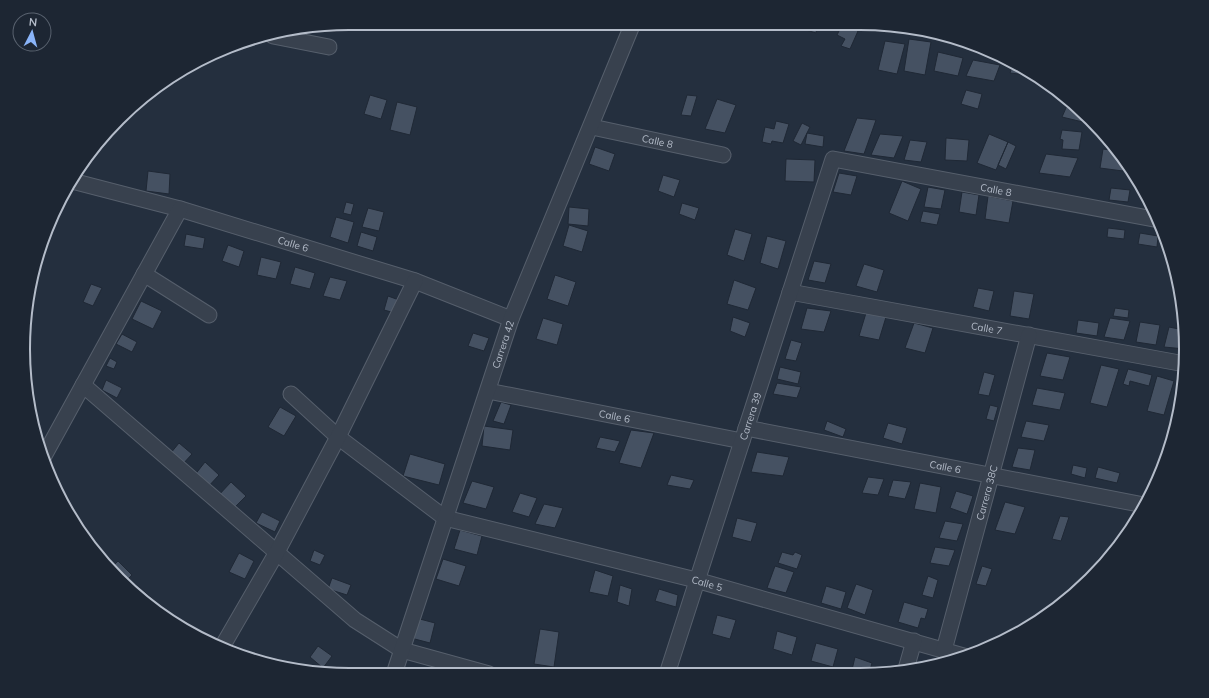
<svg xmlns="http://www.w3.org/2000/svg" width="1209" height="698" viewBox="0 0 1209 698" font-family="Mulish,sans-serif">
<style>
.building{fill:#455162;stroke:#1f2835}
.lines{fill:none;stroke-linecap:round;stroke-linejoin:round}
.minor-casing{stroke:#565f6c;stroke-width:17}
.minor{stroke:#38414e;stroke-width:15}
.labels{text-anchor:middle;stroke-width:3.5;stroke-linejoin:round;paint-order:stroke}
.street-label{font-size:10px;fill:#b4bcc9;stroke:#1d2633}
.rim{fill:none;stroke:#b4bcc9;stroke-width:2}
</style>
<rect width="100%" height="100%" fill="#242f3e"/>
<path class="building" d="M797,24H818L816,33L796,27Z
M337,25L335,32L321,28Z
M842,25L858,31L850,49L841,46L845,39L837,35Z
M909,39L931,42L925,75L904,71Z
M885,41L905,44L897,74L878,70Z
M938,52L963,58L958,76L934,71Z
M973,60L1000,65L994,81L966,76Z
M1013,64L1028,71L1027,75L1010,73Z
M966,90L982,94L978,109L961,104Z
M370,95L387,100L381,119L364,114Z
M687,95L697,96L691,116L681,115Z
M717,99L736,105L725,133L705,129Z
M1069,101L1090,118L1093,121L1091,124L1062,117Z
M397,102L417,107L410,135L390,130Z
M857,118L876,120L864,154L844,151Z
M776,121L789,124L783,143L772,141L771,144L762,142L765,127L774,129Z
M802,123L810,127L801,145L793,141Z
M1062,130L1082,132L1079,150L1062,149L1063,140L1060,139Z
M807,133L824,136L823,147L805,144Z
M880,134L903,136L894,158L871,155Z
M989,134L1008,142L996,170L977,163Z
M946,138L969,140L967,161L945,160Z
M910,140L927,142L921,162L904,160Z
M1008,142L1016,146L1006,169L998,165Z
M595,147L615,154L609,171L589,164Z
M1103,149L1118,151L1125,160L1123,171L1100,168Z
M1046,154L1078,158L1070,177L1039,173Z
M786,159L815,160L814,182L785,181Z
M148,171L170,174L169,194L146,191Z
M839,173L857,176L851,195L833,192Z
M663,175L680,180L674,197L658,191Z
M902,181L921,189L908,221L889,213Z
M928,187L945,190L941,209L924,207Z
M1111,188L1130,190L1128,202L1109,200Z
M962,192L979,195L976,215L959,212Z
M988,196L1013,201L1009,223L985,219Z
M346,202L354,204L351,215L343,213Z
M682,203L699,208L695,220L679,214Z
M569,207L589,209L588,226L568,224Z
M368,208L384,212L379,231L362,227Z
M923,211L940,214L937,225L920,222Z
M336,217L354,222L348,243L330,237Z
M569,225L588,231L582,252L563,246Z
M1108,228L1125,230L1124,239L1107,237Z
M735,229L752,234L744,261L727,255Z
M361,232L377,237L373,251L357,246Z
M1140,233L1158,236L1157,247L1138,244Z
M186,234L205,238L203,249L184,246Z
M767,236L786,241L778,269L760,263Z
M228,245L244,251L239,267L222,261Z
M261,257L281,262L276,279L257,275Z
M814,261L831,264L825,283L808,280Z
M864,264L884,270L877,292L856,286Z
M295,267L315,273L310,289L290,284Z
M555,275L576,282L568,306L547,299Z
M330,277L347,281L340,300L323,296Z
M734,280L756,288L748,310L727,304Z
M91,284L102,288L93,306L83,302Z
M978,288L994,291L989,311L973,307Z
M1014,291L1034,294L1029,319L1010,316Z
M388,296L399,300L395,313L384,310Z
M141,301L162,311L153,329L132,319Z
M807,308L831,311L824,332L801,329Z
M1115,308L1129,310L1128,318L1113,316Z
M866,313L886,317L879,340L859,336Z
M733,317L750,323L745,337L730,331Z
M543,318L563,324L557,345L536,339Z
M1110,318L1130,321L1124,340L1104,337Z
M1078,320L1099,323L1097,336L1076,333Z
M1140,322L1160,325L1156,345L1136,342Z
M914,323L933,328L925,353L905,348Z
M1169,327L1184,330L1185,349L1164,347Z
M473,333L489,338L484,351L468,346Z
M122,334L137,342L132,352L116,344Z
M791,340L802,343L796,361L785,359Z
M1047,353L1070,357L1063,380L1040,376Z
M110,358L117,362L114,369L106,366Z
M1101,365L1119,369L1107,407L1090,403Z
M780,367L801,372L798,384L777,379Z
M1128,369L1152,375L1149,386L1130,381L1129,386L1123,384Z
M984,372L995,375L989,396L978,394Z
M1157,376L1174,381L1164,415L1147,411Z
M106,380L122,388L117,398L102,390Z
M777,383L801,387L797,398L773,394Z
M1037,388L1065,393L1060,410L1032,405Z
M501,402L511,405L504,424L493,421Z
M990,405L998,407L994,421L986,419Z
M280,407L296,416L284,436L268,427Z
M827,421L846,429L843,437L824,430Z
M1026,421L1049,425L1044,441L1021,437Z
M888,423L907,428L902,444L883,438Z
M484,426L513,430L510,450L482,446Z
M631,430L654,433L641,468L619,463Z
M600,437L620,441L615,452L596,448Z
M179,443L192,454L182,465L170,454Z
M1018,448L1035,450L1030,470L1012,467Z
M757,452L789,457L783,476L751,472Z
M410,454L445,464L439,485L403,476Z
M205,462L219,475L207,488L194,476Z
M1073,465L1087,468L1085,478L1071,474Z
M1098,467L1120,473L1117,483L1095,478Z
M671,475L694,480L690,489L667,485Z
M868,477L884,479L878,495L862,493Z
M893,480L911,482L905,499L888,496Z
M472,481L494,487L486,509L463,503Z
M231,482L246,496L232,510L217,497Z
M920,483L941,487L936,513L914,509Z
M956,491L973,496L967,514L950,508Z
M520,493L537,498L529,517L512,512Z
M1005,502L1025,507L1015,534L995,530Z
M544,504L563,508L555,528L535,524Z
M262,512L280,521L275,532L256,523Z
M1060,516L1069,517L1061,541L1052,539Z
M737,518L757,523L751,542L732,537Z
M945,521L963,524L957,541L939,538Z
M1127,524L1134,525L1118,545Z
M460,530L482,536L477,555L454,549Z
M935,547L955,550L949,566L930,563Z
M314,550L325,555L320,565L310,561Z
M782,552L793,555L795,552L802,555L797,569L778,563Z
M239,553L254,561L245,579L229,572Z
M443,559L466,566L459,586L436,579Z
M118,561L132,575L126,581L112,567Z
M775,566L794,572L786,593L767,588Z
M982,566L992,569L986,586L976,584Z
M595,570L613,576L608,596L589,592Z
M928,576L938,580L933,598L922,595Z
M332,578L351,585L347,595L328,589Z
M856,584L873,590L865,615L847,608Z
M620,585L632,589L629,606L617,602Z
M826,586L846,592L841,609L821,603Z
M139,587L154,600L151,604L136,590Z
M659,589L678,595L676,607L655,601Z
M904,602L928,609L925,619L921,618L918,628L898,622Z
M717,615L736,620L730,639L712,634Z
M416,618L435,623L430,643L411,638Z
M185,621L194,628L192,632L182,627Z
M540,629L559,632L554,667L534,664Z
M777,631L797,637L792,655L773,649Z
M816,643L838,649L833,667L811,661Z
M318,646L332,656L323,668L310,657Z
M855,657L872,663L869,674H851Z"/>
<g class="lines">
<defs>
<g id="minor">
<path d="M273,36L329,47"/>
<path id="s1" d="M592,127L723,155"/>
<path id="s2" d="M72,181L180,209L415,281L511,319"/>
<path d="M144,274L209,315"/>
<path id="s3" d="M790,292L1185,364"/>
<path d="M83,385L355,620L402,650L489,674"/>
<path id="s4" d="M488,391L742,441"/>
<path id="s5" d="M291,394L338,437L445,518L696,580L967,657"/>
<path id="s6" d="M746,428L1144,505"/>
<path d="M44,456L180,209"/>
<path d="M222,647L277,552L338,437L415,281"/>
<path id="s7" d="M944,650L1029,335"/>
<path d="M906,669L914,641"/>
<path id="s8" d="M394,674L511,319L633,23"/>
<path id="s9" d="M667,674L833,159L1159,220"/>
</g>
</defs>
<use href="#minor" class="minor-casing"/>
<use href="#minor" class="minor"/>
</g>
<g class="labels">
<g class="street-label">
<text dy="4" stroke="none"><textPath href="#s1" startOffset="67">Calle 8</textPath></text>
<text dy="4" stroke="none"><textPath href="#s9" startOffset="707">Calle 8</textPath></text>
<text dy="4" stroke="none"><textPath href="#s2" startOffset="230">Calle 6</textPath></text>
<text dy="4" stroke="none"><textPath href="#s3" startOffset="200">Calle 7</textPath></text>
<text dy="4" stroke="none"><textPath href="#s8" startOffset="347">Carrera 42</textPath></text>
<text dy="4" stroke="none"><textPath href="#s4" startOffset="129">Calle 6</textPath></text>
<text dy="4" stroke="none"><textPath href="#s9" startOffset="271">Carrera 39</textPath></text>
<text dy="4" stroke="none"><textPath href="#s6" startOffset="203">Calle 6</textPath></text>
<text dy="4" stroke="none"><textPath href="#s7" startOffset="163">Carrera 38C</textPath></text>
<text dy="4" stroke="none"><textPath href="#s5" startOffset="468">Calle 5</textPath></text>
</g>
</g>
<path d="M0 0H1209V698H0ZM349 30H860A319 319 0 0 1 1179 349V349A319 319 0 0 1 860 668H349A319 319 0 0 1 30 349V349A319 319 0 0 1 349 30Z" fill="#1d2633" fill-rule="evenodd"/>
<path class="rim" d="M349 30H860A319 319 0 0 1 1179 349V349A319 319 0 0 1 860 668H349A319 319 0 0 1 30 349V349A319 319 0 0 1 349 30Z"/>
<g transform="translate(32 32) rotate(6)"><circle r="19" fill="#1d2633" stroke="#59626f"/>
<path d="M0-3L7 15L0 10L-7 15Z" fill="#8ab4f8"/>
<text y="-6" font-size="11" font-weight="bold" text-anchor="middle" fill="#b4bcc9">N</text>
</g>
</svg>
